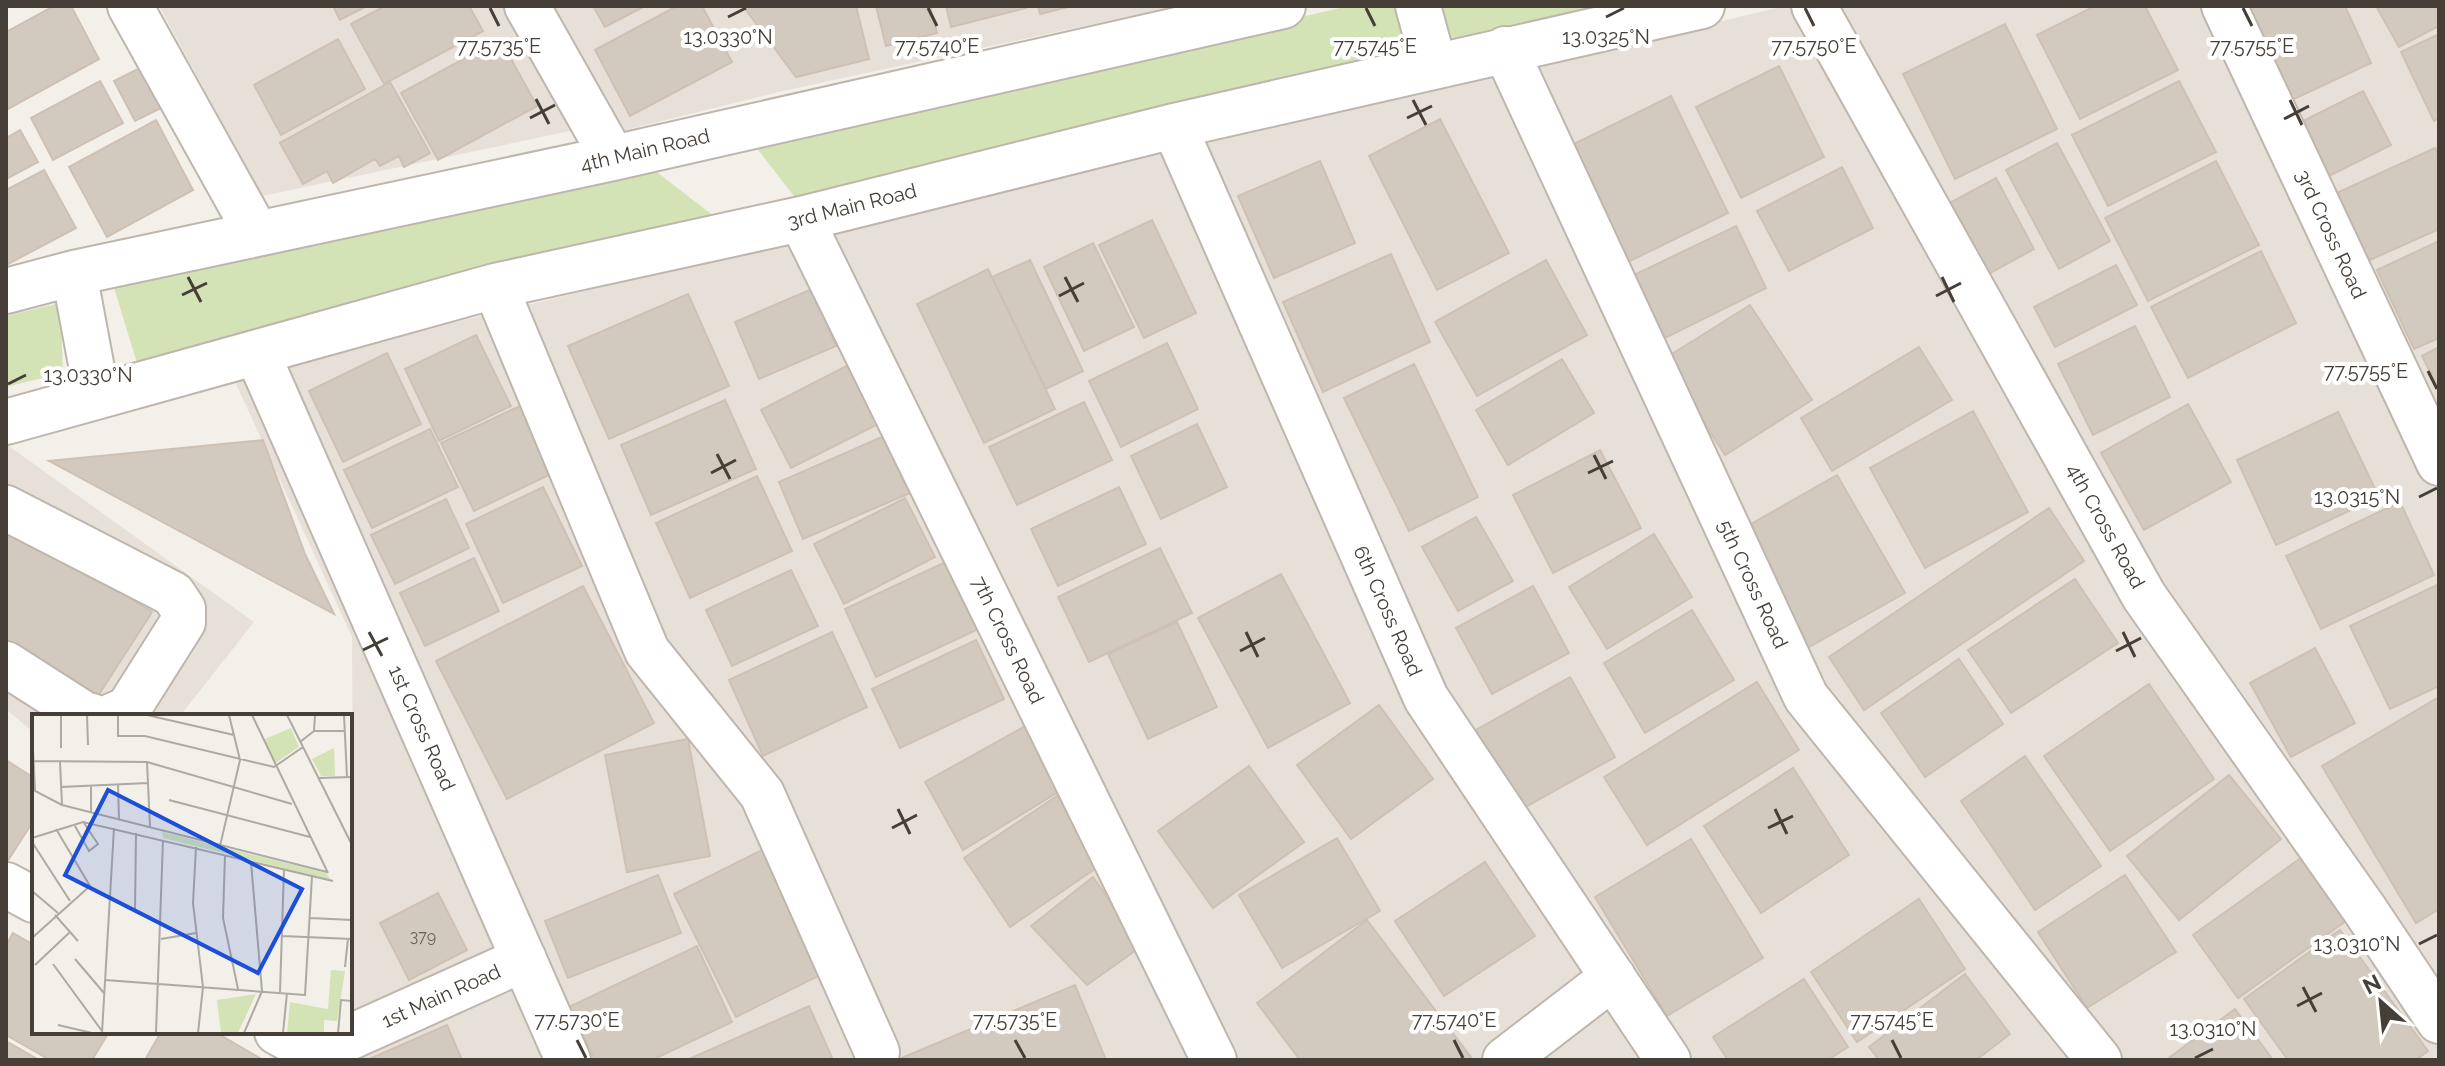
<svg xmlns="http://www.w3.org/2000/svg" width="2445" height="1066" viewBox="0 0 2445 1066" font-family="Raleway,sans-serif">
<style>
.residential{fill:#e6e0d8}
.green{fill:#d3e3b6}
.building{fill:#d3cabf;stroke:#cec1b3;stroke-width:2}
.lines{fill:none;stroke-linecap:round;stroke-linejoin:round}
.minor-casing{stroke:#beb6ac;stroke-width:48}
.minor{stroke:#fff;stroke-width:44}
.ticks{fill:none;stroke:#463f38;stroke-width:3}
.labels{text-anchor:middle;stroke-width:8;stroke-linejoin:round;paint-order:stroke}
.number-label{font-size:16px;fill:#69625a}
.street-label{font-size:20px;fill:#463f38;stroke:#fff}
.inset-road{fill:none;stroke:#aea9a2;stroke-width:2}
.view{fill:#1d4ed8;fill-opacity:0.15;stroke:#1d4ed8;stroke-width:4}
.inset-edge{fill:none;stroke:#463f38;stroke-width:4}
.ticks-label{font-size:20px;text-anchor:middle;fill:#463f38;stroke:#fff;stroke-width:8;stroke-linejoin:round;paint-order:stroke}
</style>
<rect width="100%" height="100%" fill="#f3efe9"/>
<path class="residential" d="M159,6H502L570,131L262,196Z
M552,6H1177L783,91L625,130Z
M1785,6H2439V1060H302L350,1032V983L354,980L352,637L232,375Z
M6,444L254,622L180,716H34V733L6,709Z"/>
<path class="green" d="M1349,6H1640L797,200L752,142Z
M649,166L715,217L137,363L112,281Z
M60,303L63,373L6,387V316Z"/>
<path class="building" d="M54,6H71L99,59L6,110V32Z
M333,6H367L340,20Z
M385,6H469L483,31L384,84L351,24Z
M593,6H645L605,27Z
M677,6H702L732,62L630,116L595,50Z
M743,6H856L869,59L796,77Z
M876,6H930L937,33L886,46Z
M946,6H1026V8L951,27Z
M1038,6H1072L1040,14Z
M2095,6H2145L2178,70L2080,119L2037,35Z
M2240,6H2345L2371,63L2285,103Z
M2376,6H2439V26L2399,47Z
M2005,24L2057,129L1955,179L1903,74Z
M2439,34V118L2434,121L2401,52Z
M338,39L365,89L281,135L254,85Z
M500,39L537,106L438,160L401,93Z
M144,66L165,106L135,121L114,81Z
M1779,66L1824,157L1741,198L1696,107Z
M100,81L123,123L53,160L31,118Z
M2179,81L2216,152L2108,206L2072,135Z
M390,82L430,153L404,167L399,156L380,166L375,159L333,183L327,171L303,184L280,143Z
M2363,91L2391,145L2327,177L2299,123Z
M1671,96L1728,213L1626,263L1568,147Z
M1440,119L1509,253L1437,290L1369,156Z
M156,120L193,190L107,237L69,167Z
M20,130L38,162L6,179V138Z
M2057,143L2110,241L2059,269L2006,170Z
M2435,148L2439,156V229L2361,264L2330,196Z
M1320,161L1355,243L1274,278L1238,196Z
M2216,161L2259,245L2148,301L2105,218Z
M1842,167L1873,228L1789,271L1757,211Z
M44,170L76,228L6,265V190Z
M1996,178L2034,249L1985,276L1946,205Z
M1152,220L1196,313L1144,338L1099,245Z
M1736,226L1766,288L1665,338L1634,275Z
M2439,241V338L2414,349L2377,270Z
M1093,243L1134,327L1084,351L1044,267Z
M2261,251L2296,323L2188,378L2151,307Z
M1391,254L1430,342L1323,392L1283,302Z
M1030,260L1083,371L1046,389L992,277Z
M1546,260L1587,335L1477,396L1435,322Z
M2116,265L2137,305L2055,347L2034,307Z
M988,269L1055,409L984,443L917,304Z
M812,289L836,346L759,379L735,322Z
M688,294L729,386L609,439L568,346Z
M1750,305L1812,400L1725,455L1664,359Z
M2135,326L2170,397L2093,435L2058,364Z
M476,335L511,406L439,441L405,369Z
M1167,343L1198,409L1121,447L1089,381Z
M1919,347L1952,400L1832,471L1801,418Z
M2439,347V390L2422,356Z
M387,353L421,424L343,462L309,391Z
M1562,359L1594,413L1508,465L1476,410Z
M858,360L888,419L791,468L761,410Z
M1414,364L1478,497L1409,531L1344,398Z
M725,400L756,469L651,515L621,445Z
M1084,402L1112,460L1017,505L989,447Z
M2188,404L2231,482L2144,530L2101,453Z
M520,406L553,473L474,511L441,443Z
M1973,411L2028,512L1925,568L1870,468Z
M2338,412L2379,497L2276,545L2237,460Z
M1197,424L1227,487L1161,519L1131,456Z
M430,429L458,487L372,528L344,470Z
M884,436L910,493L803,539L779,482Z
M263,440L305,554L334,614L49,461Z
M1600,450L1641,528L1553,573L1513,495Z
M1837,475L1905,593L1804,650L1737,532Z
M757,476L792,551L690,598L656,523Z
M543,487L582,566L503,603L466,524Z
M1119,487L1146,544L1058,586L1031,529Z
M905,498L935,557L844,604L814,544Z
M446,499L469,548L395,584L371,535Z
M2400,502L2434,575L2321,629L2286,556Z
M2049,508L2084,561L1864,710L1829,657Z
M1476,517L1513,581L1458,611L1422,547Z
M6,518L152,612L96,699L6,641Z
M1654,534L1692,597L1607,649L1569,587Z
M1160,548L1192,613L1089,662L1058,597Z
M474,558L499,611L425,646L400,593Z
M954,558L985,626L876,677L845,609Z
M791,570L818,626L732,666L706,610Z
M1281,574L1350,703L1268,748L1198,618Z
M2075,579L2118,643L2011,713L1968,650Z
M2439,584V686L2390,709L2350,626Z
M583,586L654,723L507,799L436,661Z
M1533,586L1569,653L1492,694L1456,628Z
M1692,610L1734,680L1645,733L1604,663Z
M1177,622L1217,707L1148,739L1108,654Z
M832,632L867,707L763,756L729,680Z
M976,640L1004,699L900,748L872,689Z
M2315,648L2355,723L2291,757L2250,683Z
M1959,659L2003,724L1925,777L1881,713Z
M1570,677L1615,757L1520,810L1476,730Z
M1757,682L1799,750L1647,845L1604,777Z
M2149,684L2214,779L2110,851L2044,756Z
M2439,697V909L2416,923L2322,766Z
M1379,705L1433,779L1351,839L1297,765Z
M1029,724L1065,788L963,850L925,782Z
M688,739L710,856L627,872L605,755Z
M2025,756L2101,866L2035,910L1961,801Z
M6,760L34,778V820L7,862Z
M1249,766L1304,842L1213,908L1158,831Z
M1793,768L1849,855L1761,913L1704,826Z
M2229,775L2281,839L2179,920L2127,856Z
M1066,790L1111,858L1010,927L964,858Z
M1337,838L1380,911L1282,968L1239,895Z
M1691,839L1763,958L1667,1016L1595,897Z
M762,850L824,973L736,1017L674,894Z
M2312,850L2357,913L2238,998L2193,935Z
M1485,862L1535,936L1444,996L1395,921Z
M658,875L681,933L568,978L545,921Z
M2125,875L2176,952L2087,1008L2038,932Z
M1093,877L1142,946L1087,985L1031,926Z
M438,893L467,950L409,980L380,923Z
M1919,899L1965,969L1857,1042L1811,972Z
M1367,920L1473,1060H1300L1257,1003Z
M2340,930L2428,1051L2416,1060H2288L2244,999Z
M13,933L34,945V1032H109L92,1060H50L6,1035V946Z
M697,946L732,1022L652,1060H595L569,1007Z
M1965,974L2010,1034L1976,1060H1879L1869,1047Z
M1804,979L1848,1047L1828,1060H1728L1713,1037Z
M1075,985L1106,1060H897Z
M809,1006L833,1060H687Z
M2235,1009L2273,1060H2166Z
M447,1025L462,1060H367Z
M161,1032H215L263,1060H145Z
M6,1041L39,1060H6Z"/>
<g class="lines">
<defs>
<path id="minor" d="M130,6L257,234
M527,6L613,158
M1418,6L1434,65
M1814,6L2144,596L2365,910L2439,1021
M2224,6L2439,463
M1505,49L1806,697L2099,1060
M1174,126L1426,698L1668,1060
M801,219L1214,1060
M74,273L97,396
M495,286L647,651L762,794L877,1052
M6,291L74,273L613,158L1283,6
M257,353L568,1060
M6,422L495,286L801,219L1174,126L1702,6
M6,508L173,594L183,609V622L128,709L112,716
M6,664L84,714L92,716
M6,885L34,900
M277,1032L315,1053
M315,1053L524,959
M1505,1060L1613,977"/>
</defs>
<use href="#minor" class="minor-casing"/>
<use href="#minor" class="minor"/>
</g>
<path class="ticks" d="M490,8L499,26M928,8L937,26M1366,8L1375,26M1805,8L1814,26M2243,8L2252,26M728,17L746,8M1606,17L1624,8M536,99L549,124M1413,100L1426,125M2290,100L2302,125M530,118L555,105M1407,118L1432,106M2284,119L2309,106M188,277L201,302M1065,277L1078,302M1942,277L1954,302M182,295L207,283M1059,296L1084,283M1936,296L1961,283M2428,371L2437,389M8,384L26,375M717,454L730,479M1594,455L1606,479M711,473L736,460M1588,473L1613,461M2419,497L2437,488M369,632L382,656M1246,632L1258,657M2123,632L2135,657M363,650L388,638M1240,651L1265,638M2116,651L2141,638M898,809L910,834M1775,809L1787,834M892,828L917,815M1768,828L1793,816M2419,944L2437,935M2303,987L2316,1012M2297,1006L2322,993M577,1040L586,1058M1015,1040L1025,1058M1454,1040L1463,1058M1892,1040L1901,1058M2195,1058L2213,1049"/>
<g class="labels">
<g class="number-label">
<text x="423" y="942">379</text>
</g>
<g class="street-label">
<text transform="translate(645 150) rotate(-13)" y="7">4th Main Road</text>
<text transform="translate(852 206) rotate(-14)" y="7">3rd Main Road</text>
<text transform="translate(2331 234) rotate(65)" y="7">3rd Cross Road</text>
<text transform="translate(2106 526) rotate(61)" y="7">4th Cross Road</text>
<text transform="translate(1753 584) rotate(65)" y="7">5th Cross Road</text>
<text transform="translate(1388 611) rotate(66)" y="7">6th Cross Road</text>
<text transform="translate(1008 640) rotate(64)" y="7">7th Cross Road</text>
<text transform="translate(422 728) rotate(66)" y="7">1st Cross Road</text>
<text transform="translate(441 996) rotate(-24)" y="7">1st Main Road</text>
</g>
</g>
<g transform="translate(32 714)">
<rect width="320" height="320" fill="#f3efe9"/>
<path d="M259,14L267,33L242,50L233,25ZM302,34L303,62H289L280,45ZM130,118L294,159L299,166L131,124ZM299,256L313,257L305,307L292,306V319H255L258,288L296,295ZM224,280L206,319H189L185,286Z" fill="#d3e3b6"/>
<path class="inset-road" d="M29,1V34M55,1L56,31M86,1V22H113L242,53L271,33M115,1L202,21M220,1L296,159M255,1L320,131M312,1L315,63M0,15L3,77L30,91L295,158M282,17H313M268,28L282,17L283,1M2,47L115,48L260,90M28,48L30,90M115,48L118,113M286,64L320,63M86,70L87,105M59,71V98M29,73L116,69M137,86L278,123M43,112L57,137L66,130L52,109M24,115L58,172M0,124L51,108L301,167M0,128L38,187M188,132L208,46L197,1M164,133L161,189L171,273L166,319M193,141L191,204L206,275M0,177L26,199M103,195L104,119M23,201L46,227M278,204L320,206M250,222L320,225M0,224L58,172M129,225L164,219M43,245L72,279M21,250L70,317M3,251L38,218M313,253L316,225M73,266L273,281L280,162M248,278L252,155M26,311L60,319M70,319L82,114M124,319L131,126M212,319L230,277L219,148M251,319L255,279M306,319L309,286L320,287"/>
<path class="view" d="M76,76L270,175L226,259L33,161Z"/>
<rect width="320" height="320" class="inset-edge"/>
</g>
<g class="ticks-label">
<text x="728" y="44">13.0330°N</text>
<text x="1606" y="44">13.0325°N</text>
<text x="499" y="53">77.5735°E</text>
<text x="937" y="53">77.5740°E</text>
<text x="1375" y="53">77.5745°E</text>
<text x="1814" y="53">77.5750°E</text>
<text x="2252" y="53">77.5755°E</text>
<text x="2366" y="378">77.5755°E</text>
<text x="88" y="382">13.0330°N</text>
<text x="2357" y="504">13.0315°N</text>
<text x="2357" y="951">13.0310°N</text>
<text x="577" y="1027">77.5730°E</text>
<text x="1015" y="1027">77.5735°E</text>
<text x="1454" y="1027">77.5740°E</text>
<text x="1892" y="1027">77.5745°E</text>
<text x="2213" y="1036">13.0310°N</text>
</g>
<rect width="2445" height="1066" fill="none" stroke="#463f38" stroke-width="16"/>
<g transform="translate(2381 1002) rotate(333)" stroke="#ffffff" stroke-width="6" paint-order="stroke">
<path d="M0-6L14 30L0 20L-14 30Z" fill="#463f38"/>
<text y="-12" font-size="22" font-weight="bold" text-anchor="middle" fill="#463f38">N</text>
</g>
</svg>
